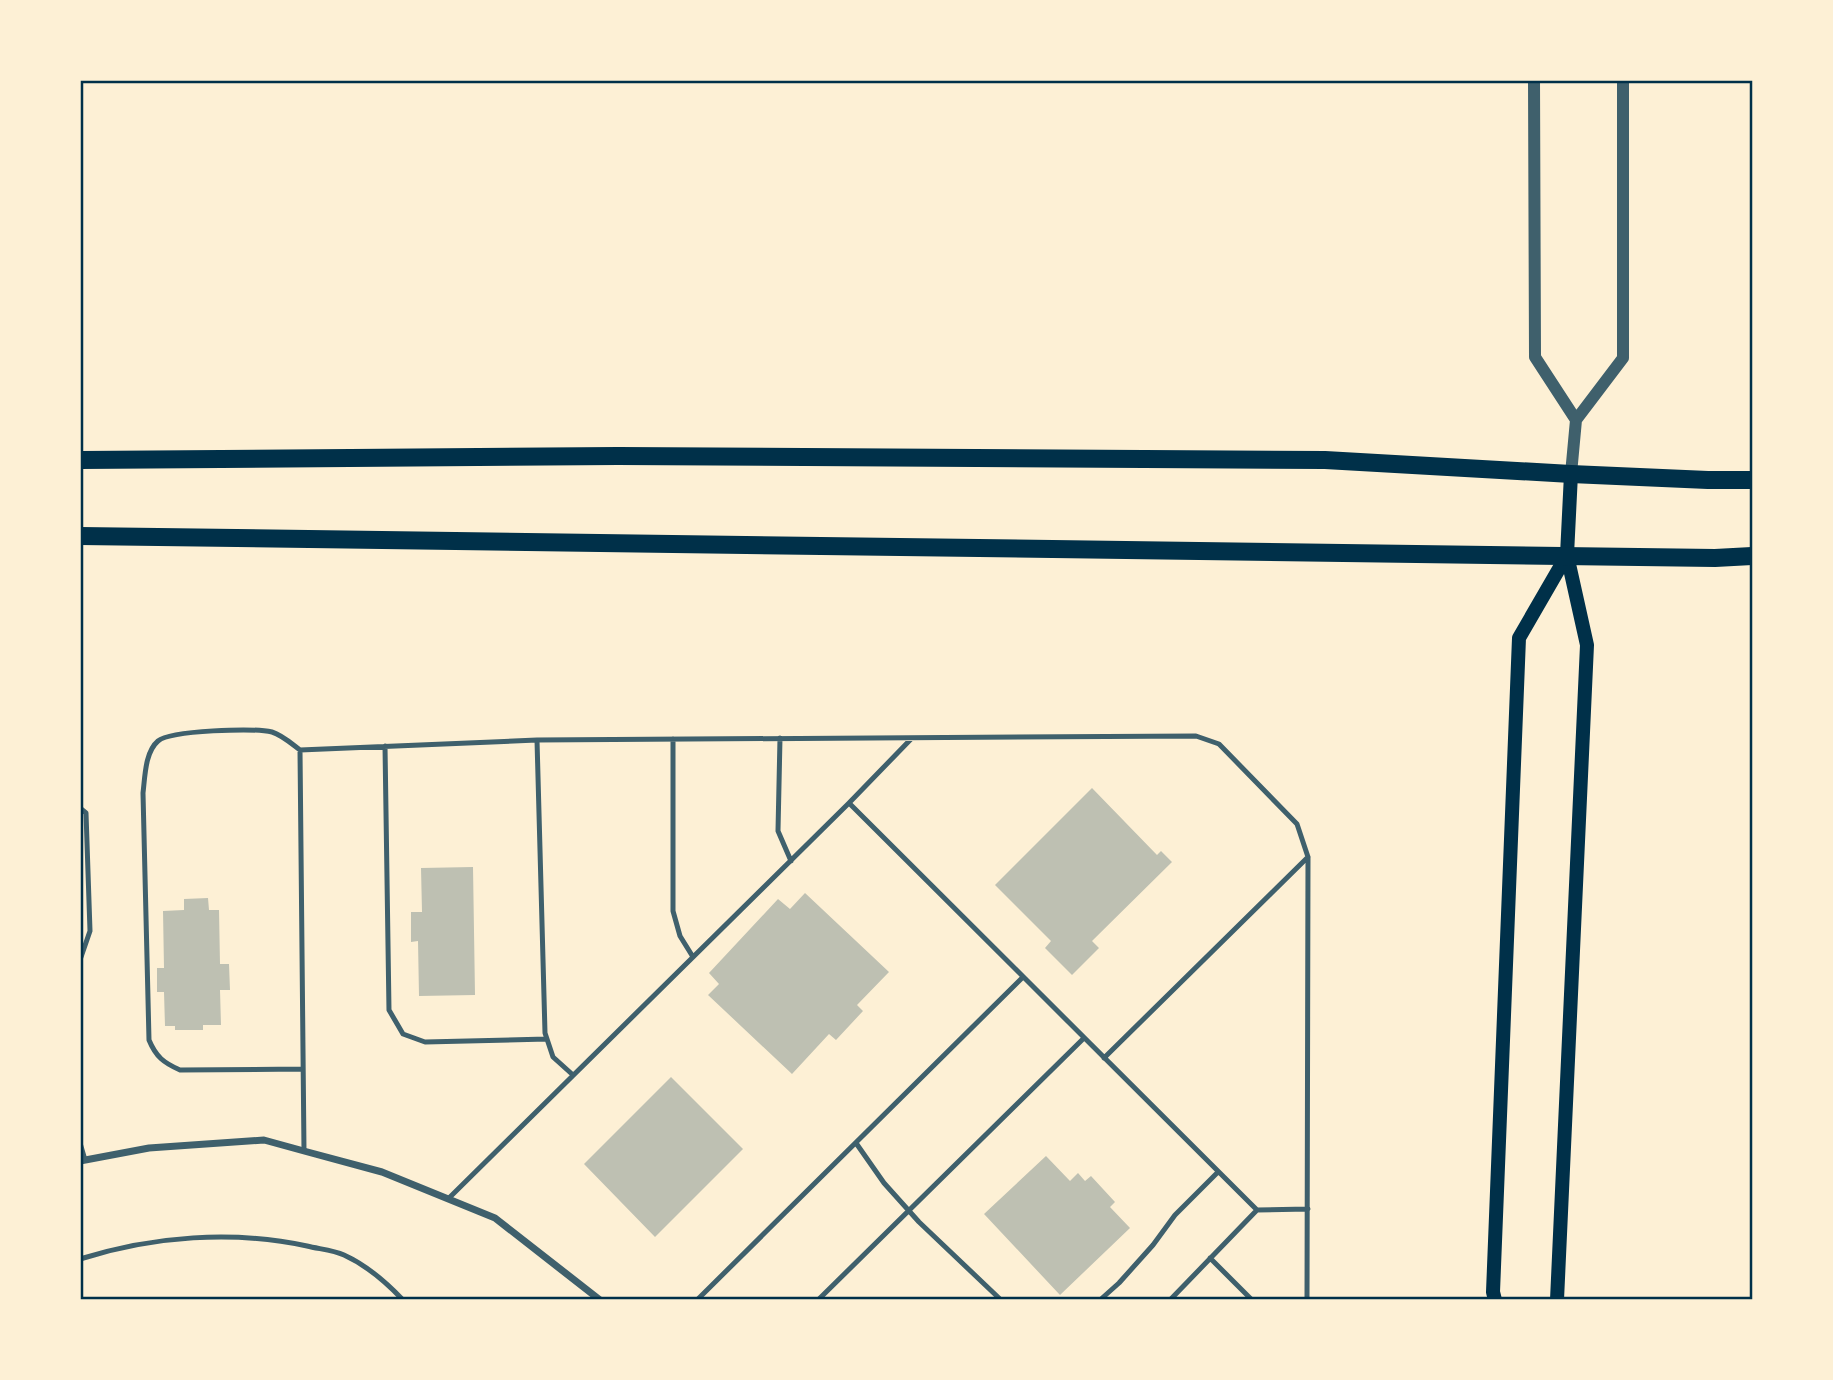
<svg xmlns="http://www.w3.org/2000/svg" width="1833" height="1380" viewBox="0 0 1833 1380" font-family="Rubik,sans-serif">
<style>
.building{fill:#bec0b2}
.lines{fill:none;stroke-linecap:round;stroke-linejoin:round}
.service{stroke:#3f606c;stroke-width:5}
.minor{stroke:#3f606c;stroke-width:7}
.tertiary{stroke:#3f606c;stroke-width:12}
.secondary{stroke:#003049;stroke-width:14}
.primary{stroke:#003049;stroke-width:18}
.neatline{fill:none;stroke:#003049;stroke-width:2.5}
</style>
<rect width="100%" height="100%" fill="#fdf0d5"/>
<path class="building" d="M1092,788L1157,855L1161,851L1172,862L1092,941L1099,948L1072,975L1045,948L1051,941L995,885Z
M473,867L475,995L419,996L418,941L411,942V912H422L421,868Z
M805,893L889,972L857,1005L863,1011L836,1040L829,1034L792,1074L708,995L719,984L709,973L778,899L790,909Z
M208,898L209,910H219L220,964H229L230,990H220L221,1025H203V1030H175V1026H165L164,992H157V968H164L163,911L184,910V899Z
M671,1077L743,1149L655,1237L584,1164Z
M1046,1156L1070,1181L1078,1173L1085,1181L1091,1176L1115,1202L1110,1207L1130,1228L1060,1295L984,1214Z"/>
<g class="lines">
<path class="service" d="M780,738L778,831L791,861
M673,739V911L680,936L693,957
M385,746L389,1010L403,1034L425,1042L547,1039
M300,750L304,1151
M849,803L912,738
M80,808L86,813L90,931L80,960
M1104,1058L1308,857
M303,1069L180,1070C164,1063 156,1057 149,1040L143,793C145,777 145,752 158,741C171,730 254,728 272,732C282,735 292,744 300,750L537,740
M573,1075L553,1057L545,1033L537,740L1196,736L1219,744L1297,824L1308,857L1307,1300
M80,1143L85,1160
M856,1143L884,1183L919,1222L1001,1300
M448,1199L849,803L1257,1210L1170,1300
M1257,1210L1308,1209
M1210,1258L1252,1300
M80,1259C153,1236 233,1230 307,1246C319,1249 333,1250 344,1255C366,1265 386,1282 403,1300
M697,1300L1023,977
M818,1300L1084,1038
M1100,1300L1119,1283L1153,1245L1175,1215L1218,1172"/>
<path class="minor" d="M80,1161L149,1148L264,1140L304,1151L382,1172L495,1218L600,1300"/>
<path class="tertiary" d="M1534,80L1535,357L1576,420
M1571,474L1576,420L1623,358V80"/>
<path class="secondary" d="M1495,1300L1493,1292L1519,638L1567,555
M1557,1300L1587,645L1567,555L1571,474"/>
<path class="primary" d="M80,460L618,456L1325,460L1571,474L1708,480H1752
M80,536L1715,558L1752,556"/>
</g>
<rect width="1833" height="1380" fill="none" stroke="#fdf0d5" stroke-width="164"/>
<rect x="82" y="82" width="1669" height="1216" class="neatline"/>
</svg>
